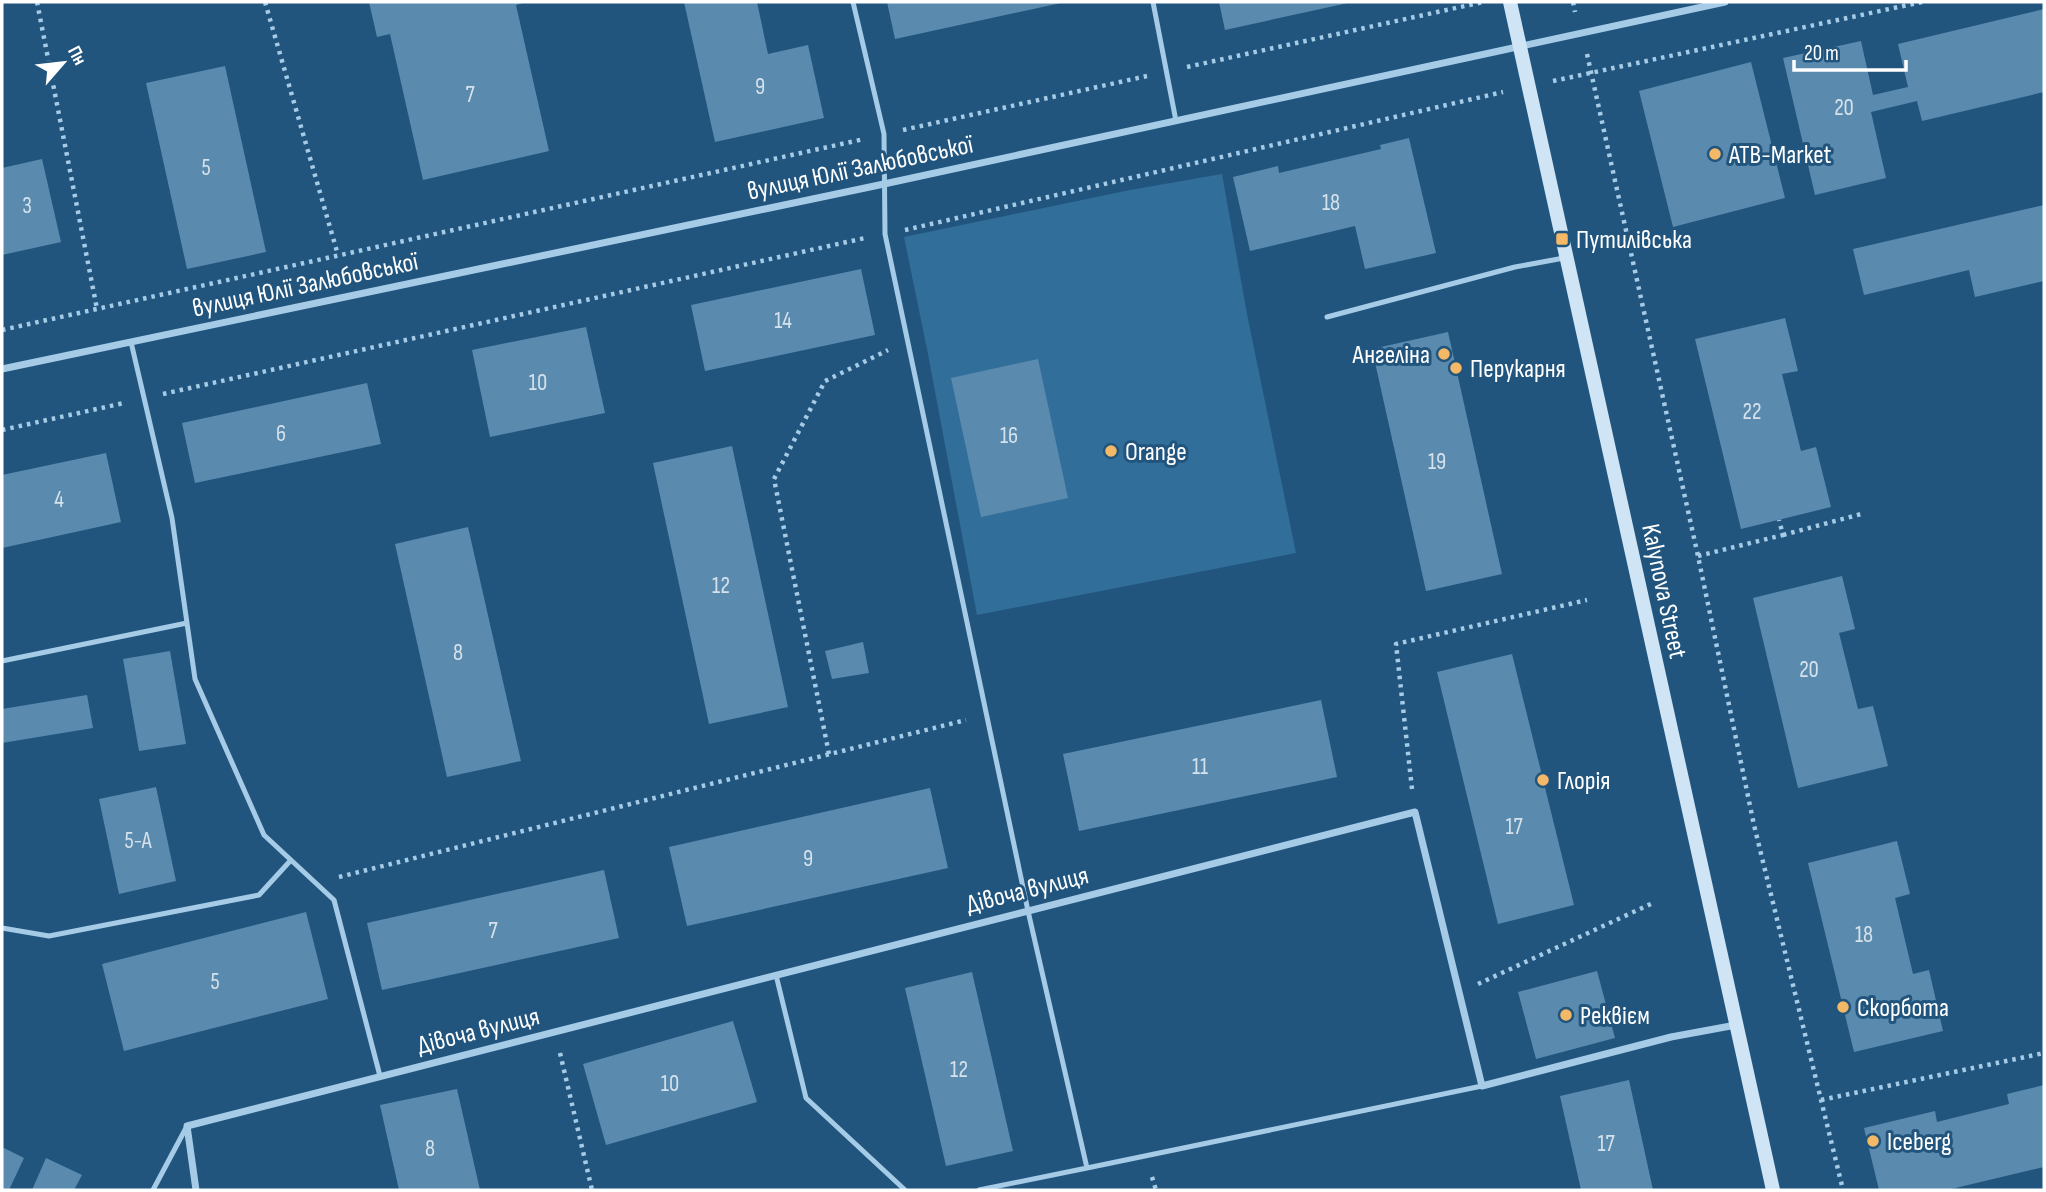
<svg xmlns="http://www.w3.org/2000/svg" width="2046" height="1192" viewBox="0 0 2046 1192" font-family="'Sofia Sans Condensed',sans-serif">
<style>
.green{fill:#316e9a}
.building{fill:#5a8baf}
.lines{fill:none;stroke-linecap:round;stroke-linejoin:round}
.path{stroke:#a5cbe7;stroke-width:4.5;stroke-dasharray:3.5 5;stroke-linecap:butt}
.service{stroke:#a5cbe7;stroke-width:5}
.minor{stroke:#a5cbe7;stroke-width:7}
.secondary{stroke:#cfe5f6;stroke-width:14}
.poi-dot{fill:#f3b967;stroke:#21557e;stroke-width:2.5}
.labels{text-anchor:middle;stroke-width:6;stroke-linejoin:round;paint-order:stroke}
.number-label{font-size:23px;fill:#d6e2eb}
.poi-label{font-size:26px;fill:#fff;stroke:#21557e;text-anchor:start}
.street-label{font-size:26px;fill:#fff;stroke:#21557e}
</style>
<rect width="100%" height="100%" fill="#21557e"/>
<path class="green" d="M1222,174L1247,314L1296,553L977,615L927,349L904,237L1130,190Z"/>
<path class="building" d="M369,2H527L516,5L549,151L423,180L390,34L377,37Z
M684,2H757L768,54L808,45L824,118L715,142Z
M887,2H1061V3L895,39Z
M1219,2H1348V3L1225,30Z
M2044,9V92L1922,121L1917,101L1871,112L1886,178L1815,195L1783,58L1861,41L1873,95L1908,87L1898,44Z
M1751,62L1785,198L1673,227L1639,91Z
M225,66L266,252L187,269L146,83Z
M1409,138L1436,253L1365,269L1355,226L1250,251L1233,177L1278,166L1279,173L1381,149L1380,145Z
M42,159L61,242L2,255V168Z
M2044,205V281L1975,297L1969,270L1864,295L1853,249Z
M861,269L875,335L705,371L691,305Z
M1785,318L1798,371L1782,374L1801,451L1816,447L1831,507L1741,529L1695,339Z
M586,327L605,413L490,437L472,350Z
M1448,332L1502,574L1426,591L1372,349Z
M1038,359L1068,498L981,517L951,378Z
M367,383L381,444L195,483L182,423Z
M732,446L788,707L709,724L653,463Z
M106,453L121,522L2,548V475Z
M468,527L521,761L447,777L395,544Z
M1842,576L1855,629L1839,633L1858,709L1873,706L1888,766L1798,788L1753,598Z
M863,642L869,673L832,679L825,651Z
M170,651L186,744L139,751L123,659Z
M1512,654L1574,905L1498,924L1437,672Z
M87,695L93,728L2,743V709Z
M1321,700L1337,777L1079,831L1063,754Z
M156,787L176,881L119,894L99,799Z
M930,788L948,868L687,926L669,847Z
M1897,841L1910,894L1895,898L1913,974L1929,970L1943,1031L1854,1052L1808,863Z
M604,870L619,938L382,990L367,923Z
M306,912L328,999L124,1051L102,964Z
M1597,971L1615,1038L1536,1059L1518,992Z
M972,972L1013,1151L946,1166L905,988Z
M733,1021L757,1102L606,1145L583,1064Z
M1629,1080L1653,1190H1581L1560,1096Z
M2044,1085V1167L1947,1190H1879L1864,1128L1935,1111L1937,1122L2009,1104L2007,1094Z
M457,1089L480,1190H399L380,1105Z
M2,1147L24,1158L9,1190H2Z
M46,1158L82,1175L74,1190H32Z"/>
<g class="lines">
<path class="path" d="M37,2L97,309
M265,2L338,255
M1573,2L1575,12
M1587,54L1698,556L1754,825L1843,1190
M1187,67L1483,2
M1553,81L1922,2
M903,130L1147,76
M905,230L1503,92
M2,330L864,139
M163,394L865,238
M2,430L124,403
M1783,535L1865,513
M1698,556L1783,535L1779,520
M829,754L774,479L825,381L888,350
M1412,789L1396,644L1587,600
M339,877L966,720
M1478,984L1655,902
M560,1053L592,1190
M1821,1100L2044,1053
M1152,1177L1156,1190"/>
<path class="service" d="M853,2L884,134L885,234L1028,911L1087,1168L1482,1086
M1153,2L1176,121
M1327,317L1515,267L1564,258
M131,342L172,518L195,679L264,835L334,900L380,1076
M2,661L187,623
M2,928L49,936L259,895L291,860
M776,975L806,1098L905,1190
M153,1190L187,1126
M979,1190L1087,1168"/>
<path class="minor" d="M2,369L884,184L1725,2
M196,1190L187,1126L1415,812L1482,1086L1671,1037L1736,1025"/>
<path class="secondary" d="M1510,2L1773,1190"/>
</g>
<g class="poi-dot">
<circle cx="1715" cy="154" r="7"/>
<rect x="1555" y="232" width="14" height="14" rx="3.5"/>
<circle cx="1444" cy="354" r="7"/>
<circle cx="1456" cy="368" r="7"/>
<circle cx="1111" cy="451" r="7"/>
<circle cx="1543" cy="780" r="7"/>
<circle cx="1843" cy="1007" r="7"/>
<circle cx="1566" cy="1015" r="7"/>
<circle cx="1873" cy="1141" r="7"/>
</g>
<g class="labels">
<g class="number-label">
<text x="760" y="94">9</text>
<text x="470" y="102">7</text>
<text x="1844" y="115">20</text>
<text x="206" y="175">5</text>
<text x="1331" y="210">18</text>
<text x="27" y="213">3</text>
<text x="783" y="328">14</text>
<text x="538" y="390">10</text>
<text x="1752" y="419">22</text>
<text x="281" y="441">6</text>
<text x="1009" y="443">16</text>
<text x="1437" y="469">19</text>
<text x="59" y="507">4</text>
<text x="721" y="593">12</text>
<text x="458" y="660">8</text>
<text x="1809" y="677">20</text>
<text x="1200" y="774">11</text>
<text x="1514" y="834">17</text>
<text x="138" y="848">5-А</text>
<text x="808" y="866">9</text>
<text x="493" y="938">7</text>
<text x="1864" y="942">18</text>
<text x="215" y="989">5</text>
<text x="959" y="1077">12</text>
<text x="670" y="1091">10</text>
<text x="1606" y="1151">17</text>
<text x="430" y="1156">8</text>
</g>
<g class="poi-label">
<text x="1729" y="163">ATB-Market</text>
<text x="1576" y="248">Путилівська</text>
<text x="1430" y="363" text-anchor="end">Ангеліна</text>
<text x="1470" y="377">Перукарня</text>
<text x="1125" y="460">Orange</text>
<text x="1557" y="789">Глорія</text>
<text x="1857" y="1016">Скорбота</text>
<text x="1580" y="1024">Реквієм</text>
<text x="1887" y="1150">Iceberg</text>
</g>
<g class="street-label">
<text transform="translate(860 167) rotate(-12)" y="9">вулиця Юлії Залюбовської</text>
<text transform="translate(305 284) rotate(-12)" y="9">вулиця Юлії Залюбовської</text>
<text transform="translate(1665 591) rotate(78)" y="9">Kalynova Street</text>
<text transform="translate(1027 889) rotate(-14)" y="9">Дівоча вулиця</text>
<text transform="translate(478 1030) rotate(-14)" y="9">Дівоча вулиця</text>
</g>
</g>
<rect width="2046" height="1192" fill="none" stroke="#ffffff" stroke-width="7"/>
<g transform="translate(63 63) rotate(62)" stroke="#21557e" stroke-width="5" paint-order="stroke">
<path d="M0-5L12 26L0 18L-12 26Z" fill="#ffffff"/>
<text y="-10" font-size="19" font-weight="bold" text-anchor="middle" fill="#ffffff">Пн</text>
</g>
<path d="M1794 60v10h112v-10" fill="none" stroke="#ffffff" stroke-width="3.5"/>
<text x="1804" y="60" font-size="21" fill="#ffffff" stroke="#21557e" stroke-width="5" paint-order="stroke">20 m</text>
</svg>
